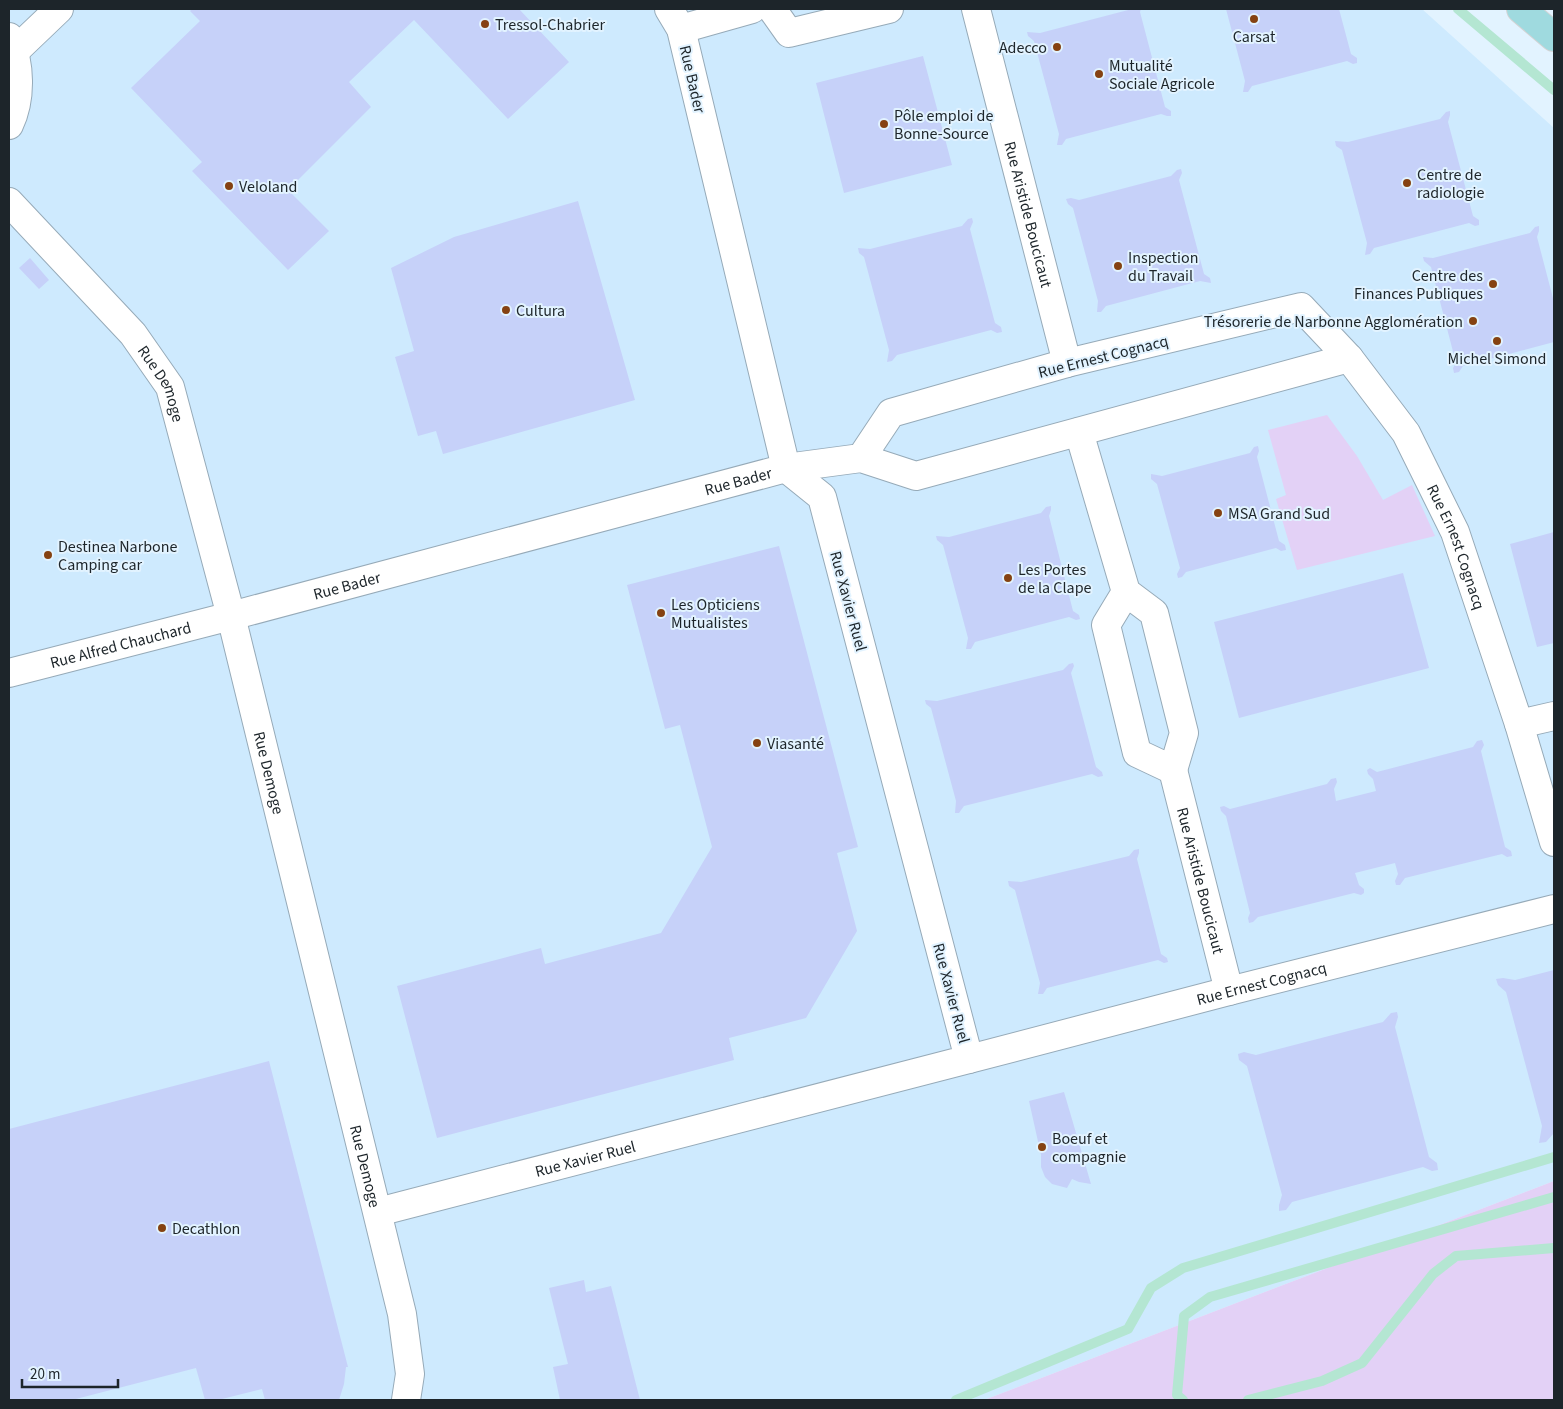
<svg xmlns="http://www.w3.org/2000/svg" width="1563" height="1409" viewBox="0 0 1563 1409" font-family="'Source Sans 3',sans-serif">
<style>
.built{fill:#ceeafe}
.green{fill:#e3d1f6}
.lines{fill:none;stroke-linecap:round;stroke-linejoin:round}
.stream{stroke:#b4e6d2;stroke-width:10}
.building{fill:#c6d1f9}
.minor-casing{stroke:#96aab8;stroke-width:30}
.major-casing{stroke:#d2d3d4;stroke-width:30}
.minor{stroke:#fff;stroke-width:28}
.major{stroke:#9fdadf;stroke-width:28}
.poi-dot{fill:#854212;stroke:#e2f3ff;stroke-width:2}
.labels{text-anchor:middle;stroke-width:4;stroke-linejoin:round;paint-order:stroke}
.poi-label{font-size:16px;fill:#1d252a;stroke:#e2f3ff;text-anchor:start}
.street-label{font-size:16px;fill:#1d252a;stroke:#e2f3ff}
</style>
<rect width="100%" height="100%" fill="#e2f3ff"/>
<path class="built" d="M9,9H1422L1554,128V1181L984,1400H9Z"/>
<path class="green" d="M1327,415L1357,456L1383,500L1412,485L1435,536L1297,570L1276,499L1286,495L1268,430Z
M1554,1181V1400H984Z"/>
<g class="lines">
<path class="stream" d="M1458,9L1554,90
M956,1400L1128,1329L1151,1288L1183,1268L1554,1157
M1183,1400L1177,1395L1184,1316L1210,1297L1554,1197
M1248,1400L1322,1381L1362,1363L1433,1274L1456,1256L1554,1248"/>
</g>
<path class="building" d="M192,9H519L569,62L508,119L414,20L349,82L371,107L288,190L329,231L288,270L192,171L202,162L131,88L200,21L190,11Z
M1132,9H1141L1140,12L1165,107L1171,111V116H1167L1161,114L1066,139L1062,145H1057L1059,134L1034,41L1028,36L1027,32L1040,33Z
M1226,9H1339L1351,54L1357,58V63L1353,64L1347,61L1252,86L1248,92H1243L1245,81Z
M923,56L952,165L844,193L816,83Z
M1450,111V115L1448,122L1473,216L1479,220V225L1475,226L1469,223L1374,248L1370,254L1365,255L1367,243L1342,150L1336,146L1335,141L1348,142L1440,119L1446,112Z
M1181,169L1182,173L1179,180L1204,274L1210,278L1211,283L1200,281L1106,306L1101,312H1097L1098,301L1073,208L1068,204L1066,199L1071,198L1079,200L1171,176L1177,170Z
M578,201L635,400L443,454L436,431L418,436L395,357L414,351L391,268L454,237Z
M972,218L973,222L970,229L995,323L1001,327L1002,332L997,333L991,330L897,355L892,361L887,362L889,350L864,257L859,253L858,248L870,249L962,226L968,219Z
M1539,226V231L1537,237L1554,302V342L1463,366L1459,372L1454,373L1453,368L1456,363L1431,267L1424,261L1423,257L1433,258L1530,233L1535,227Z
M30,258L49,280L39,289L19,268Z
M1258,446L1259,451L1257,457L1279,541L1285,545L1286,550L1281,551L1276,548L1186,572L1182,577L1178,578L1177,574L1180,568L1157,484L1151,479V474L1162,476L1250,453L1254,447Z
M1051,506V510L1049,516L1073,611L1079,615L1080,619L1076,620L1069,617L975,642L971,649H966L968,638L943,545L937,540L936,536L949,537L1041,513L1046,507Z
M1554,532V643L1537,647L1510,544Z
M779,546L858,847L837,853L857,931L806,1018L729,1038L734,1060L437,1138L397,986L541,948L545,964L661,933L712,847L680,725L665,729L627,585Z
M1403,573L1429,668L1239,718L1214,622Z
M1073,663L1074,666L1071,673L1096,767L1102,772L1103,776L1098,777L1092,774L964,806L959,813H955L956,801L931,708L926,704L925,700L937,701L1063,670L1069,664Z
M1482,740L1484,745L1481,751L1505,847L1511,851L1512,856L1507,857L1502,854L1405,878L1400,885H1396L1395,881L1398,874L1395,863L1355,873L1359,885L1364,889V893L1361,895L1354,893L1258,917L1253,922L1249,923L1248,918L1250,913L1226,816L1221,811L1220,807L1224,806L1230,809L1327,784L1331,779L1336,778L1337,782L1334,789L1336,801L1376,791L1373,779L1368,774L1367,770L1370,768L1377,772L1473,747L1477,741Z
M1139,849V853L1137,859L1161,954L1167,958L1168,962L1164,963L1158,960L1047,988L1043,994H1038L1040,983L1015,890L1009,886L1008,881L1021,882L1129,856L1134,850Z
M1554,970V1133L1546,1142L1539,1143L1542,1126L1506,992L1498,985L1496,979L1503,978L1515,980Z
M1397,1012L1398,1017L1395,1027L1429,1157L1437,1163L1438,1170L1432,1171L1423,1167L1292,1202L1286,1210L1279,1211V1205L1282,1195L1247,1066L1239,1060L1238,1054L1244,1052L1256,1055L1383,1022L1391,1013Z
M269,1061L348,1367H346L344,1384L339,1400H265L262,1389L218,1400H205L196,1368L72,1400H9V1129Z
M1064,1092L1091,1184L1079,1182L1072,1179L1067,1188L1052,1184L1045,1177L1041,1167V1155L1029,1101Z
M584,1280L586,1292L611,1286L640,1400H560L553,1367L568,1364L549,1288Z"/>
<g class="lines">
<defs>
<g id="minor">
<path d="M772,9L789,33L889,9"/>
<path id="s1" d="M976,9L1067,363"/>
<path d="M681,29L752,9"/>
<path d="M9,37C20,63 22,98 9,125"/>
<path d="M15,51L59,9"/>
<path id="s2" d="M9,202L133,334L170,387L231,616L402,1314L410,1374L406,1400"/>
<path id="s3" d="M1349,358L1406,433L1455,532L1519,724L1554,842"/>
<path d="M1079,432L1126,592L1154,613L1184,733L1173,770L1137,753L1106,625L1126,592"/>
<path d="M786,468L861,458L916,476L1349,358L1301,307L1067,363L891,413L861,458"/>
<path id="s4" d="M9,673L231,616L786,468L681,29L669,9"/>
<path d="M1519,724L1554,716"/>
<path id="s5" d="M1173,770L1229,991"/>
<path id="s6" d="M969,1059L1229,991L1554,909"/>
<path id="s7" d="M378,1212L969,1059L822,497L786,468"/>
</g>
<path id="major" d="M1521,9L1554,37"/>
</defs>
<use href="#minor" class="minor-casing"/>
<use href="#major" class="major-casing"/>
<use href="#minor" class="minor"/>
<use href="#major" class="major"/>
</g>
<g class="poi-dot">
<circle cx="1254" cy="19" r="5"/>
<circle cx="485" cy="24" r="5"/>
<circle cx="1057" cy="47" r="5"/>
<circle cx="1099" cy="74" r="5"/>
<circle cx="884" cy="124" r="5"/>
<circle cx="1407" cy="183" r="5"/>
<circle cx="229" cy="186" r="5"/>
<circle cx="1118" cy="266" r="5"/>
<circle cx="1493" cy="284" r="5"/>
<circle cx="506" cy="310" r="5"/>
<circle cx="1473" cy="321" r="5"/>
<circle cx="1497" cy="341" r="5"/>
<circle cx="1218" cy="513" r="5"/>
<circle cx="48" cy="555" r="5"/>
<circle cx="1008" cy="578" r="5"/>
<circle cx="661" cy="613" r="5"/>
<circle cx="757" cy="743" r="5"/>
<circle cx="1042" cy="1147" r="5"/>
<circle cx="162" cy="1228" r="5"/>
</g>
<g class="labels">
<g class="poi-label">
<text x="495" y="30">Tressol-Chabrier</text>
<text x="1254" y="42" text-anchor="middle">Carsat</text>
<text x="1047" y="53" text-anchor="end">Adecco</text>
<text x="1109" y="71">Mutualité<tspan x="1109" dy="18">Sociale Agricole</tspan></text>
<text x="894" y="121">Pôle emploi de<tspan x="894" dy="18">Bonne-Source</tspan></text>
<text x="1417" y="180">Centre de<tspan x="1417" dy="18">radiologie</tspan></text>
<text x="239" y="192">Veloland</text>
<text x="1128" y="263">Inspection<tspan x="1128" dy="18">du Travail</tspan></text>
<text x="1483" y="281" text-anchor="end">Centre des<tspan x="1483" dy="18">Finances Publiques</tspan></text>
<text x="516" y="316">Cultura</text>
<text x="1463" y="327" text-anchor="end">Trésorerie de Narbonne Agglomération</text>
<text x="1497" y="364" text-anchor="middle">Michel Simond</text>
<text x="1228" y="519">MSA Grand Sud</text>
<text x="58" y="552">Destinea Narbone<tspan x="58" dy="18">Camping car</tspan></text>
<text x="1018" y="575">Les Portes<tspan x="1018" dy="18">de la Clape</tspan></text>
<text x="671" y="610">Les Opticiens<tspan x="671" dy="18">Mutualistes</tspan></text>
<text x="767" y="749">Viasanté</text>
<text x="1052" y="1144">Boeuf et<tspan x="1052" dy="18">compagnie</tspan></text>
<text x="172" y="1234">Decathlon</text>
</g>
<g class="street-label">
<text transform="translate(693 79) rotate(77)" y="6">Rue Bader</text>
<text dy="6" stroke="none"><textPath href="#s1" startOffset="212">Rue Aristide Boucicaut</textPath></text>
<text transform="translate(1103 356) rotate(-14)" y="6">Rue Ernest Cognacq</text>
<text dy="6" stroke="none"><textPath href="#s2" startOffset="239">Rue Demoge</textPath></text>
<text dy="6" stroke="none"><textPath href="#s4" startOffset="754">Rue Bader</textPath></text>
<text dy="6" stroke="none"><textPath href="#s3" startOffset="219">Rue Ernest Cognacq</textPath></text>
<text dy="6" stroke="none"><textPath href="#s4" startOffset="349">Rue Bader</textPath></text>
<text transform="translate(849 601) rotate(75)" y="6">Rue Xavier Ruel</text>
<text dy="6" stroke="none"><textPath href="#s4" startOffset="115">Rue Alfred Chauchard</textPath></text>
<text dy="6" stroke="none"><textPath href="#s2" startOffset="644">Rue Demoge</textPath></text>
<text dy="6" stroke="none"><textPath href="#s5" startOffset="114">Rue Aristide Boucicaut</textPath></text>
<text dy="6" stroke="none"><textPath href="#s6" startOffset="302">Rue Ernest Cognacq</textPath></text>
<text transform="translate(952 993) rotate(75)" y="6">Rue Xavier Ruel</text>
<text dy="6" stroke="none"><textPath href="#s7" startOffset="214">Rue Xavier Ruel</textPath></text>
<text dy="6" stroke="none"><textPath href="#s2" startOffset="1049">Rue Demoge</textPath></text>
</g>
</g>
<rect width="1563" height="1409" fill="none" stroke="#1d252a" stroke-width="20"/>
<path d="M22 1379v8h96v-8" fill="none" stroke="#1d252a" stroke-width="2.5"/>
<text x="30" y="1379" font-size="15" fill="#1d252a" stroke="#e2f3ff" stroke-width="4" paint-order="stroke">20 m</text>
</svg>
